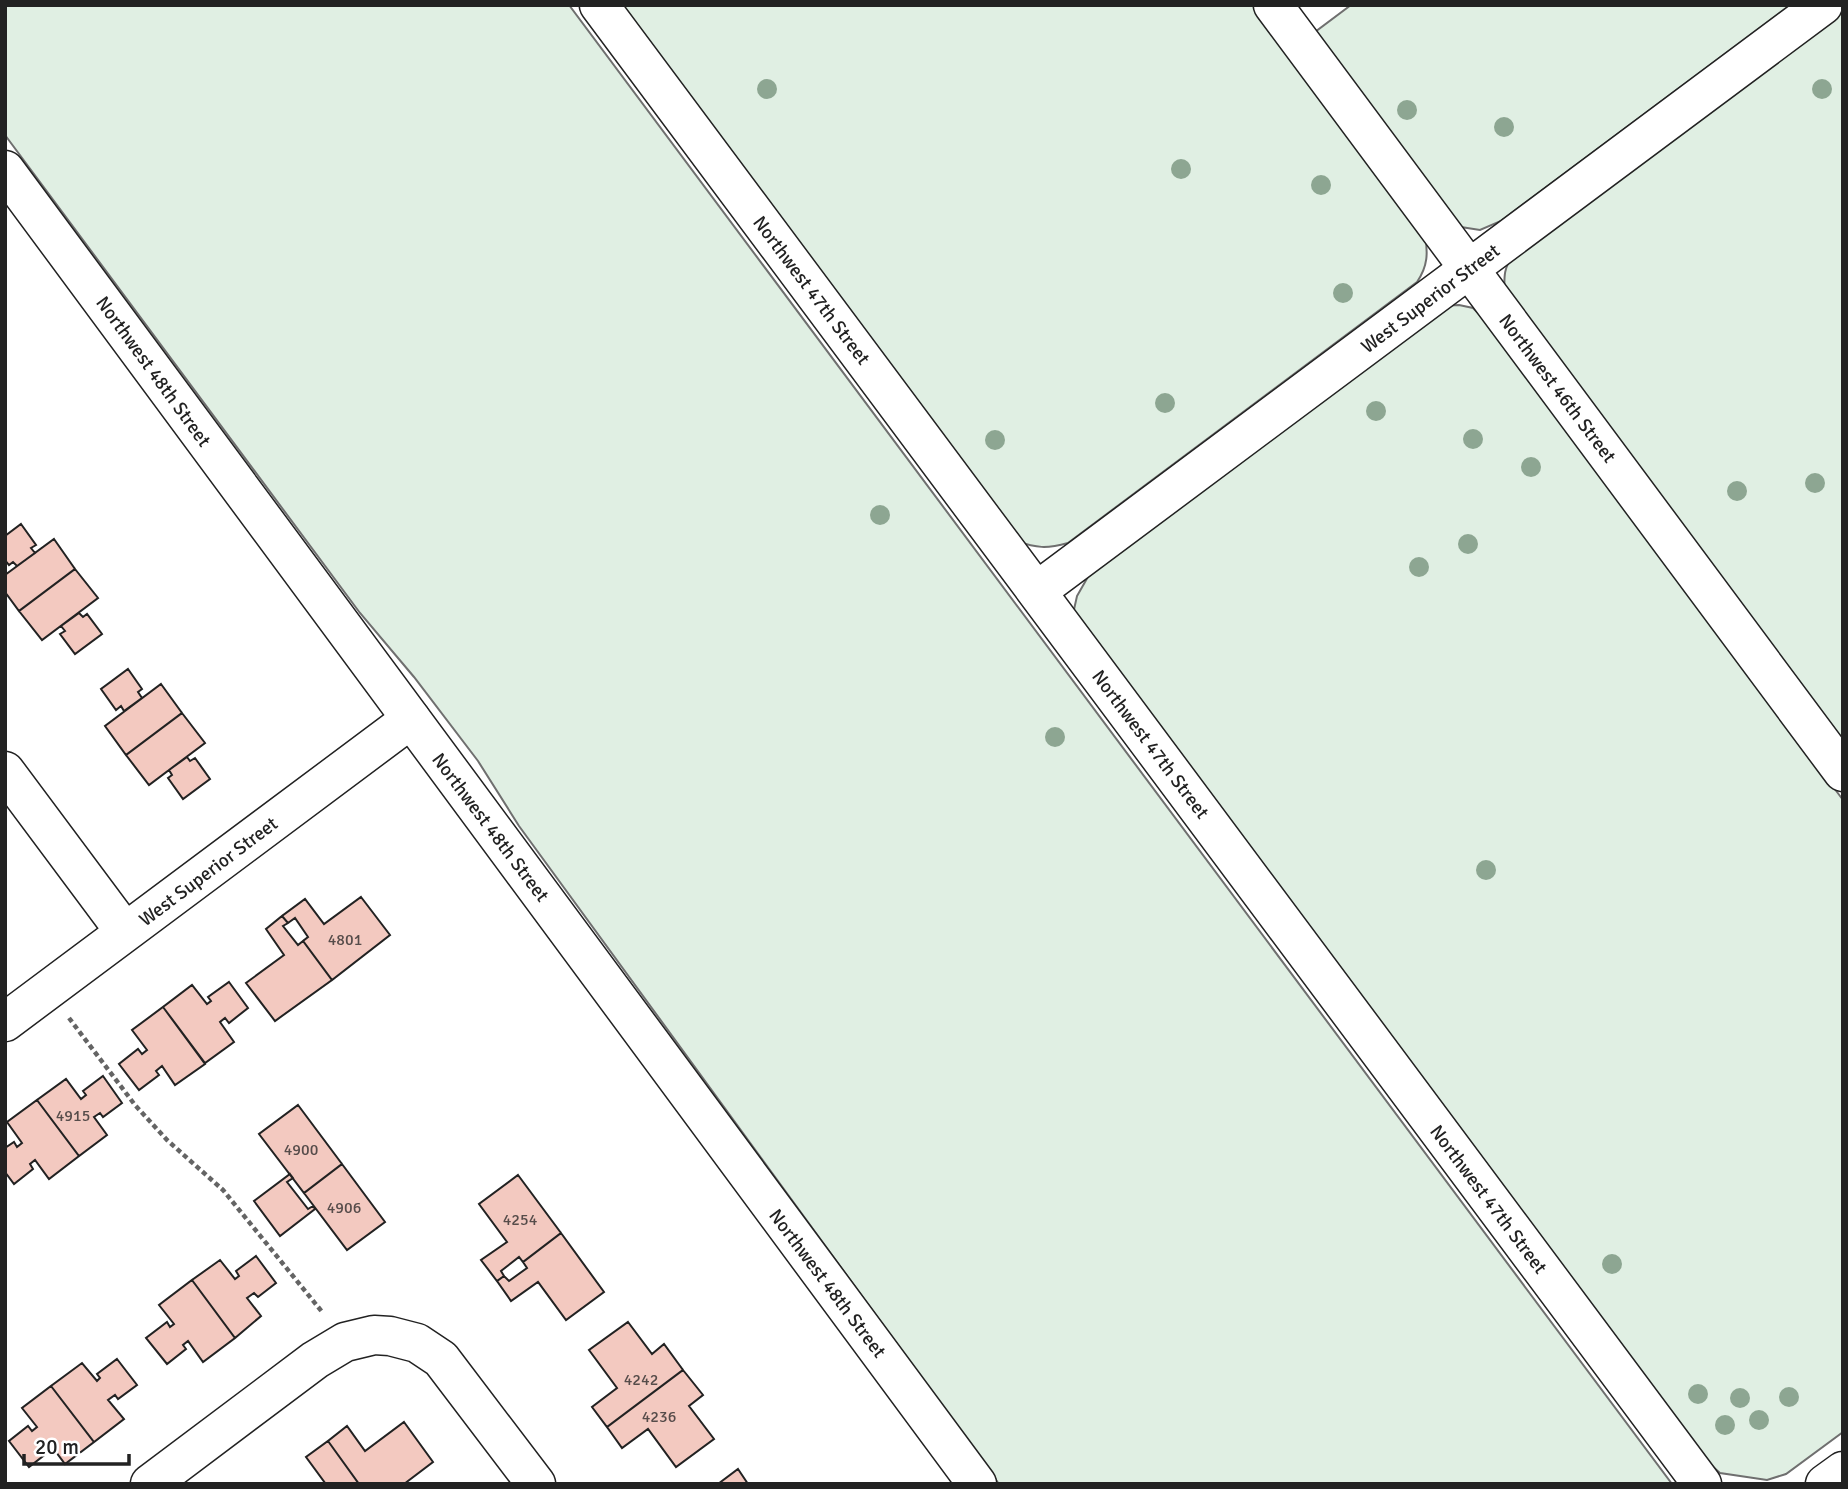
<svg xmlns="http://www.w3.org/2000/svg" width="1848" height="1489" viewBox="0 0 1848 1489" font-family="Signika,sans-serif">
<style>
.green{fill:#e0efe3;stroke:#6f6f6f;stroke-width:2}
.building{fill:#f3c9c0;stroke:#222;stroke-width:2}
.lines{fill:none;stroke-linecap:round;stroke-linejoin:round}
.minor-casing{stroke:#222;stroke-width:41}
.major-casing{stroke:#222;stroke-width:41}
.path{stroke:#646464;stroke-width:4.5;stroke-dasharray:5 3.5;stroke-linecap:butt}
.minor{stroke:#fff;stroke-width:38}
.major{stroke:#fff;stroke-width:38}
.tree{fill:#8da692}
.labels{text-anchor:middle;stroke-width:5;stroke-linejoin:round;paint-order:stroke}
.number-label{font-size:16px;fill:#564c4a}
.street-label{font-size:19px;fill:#222;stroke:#fff}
</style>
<rect width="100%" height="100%" fill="#fff"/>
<path class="green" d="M5,5H569L1672,1484H999L519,826L478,761L414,677L360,613L5,135Z
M613,5H1253L1425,234C1428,253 1428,266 1417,282L1068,543C1046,549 1037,548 1016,541Z
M1351,5H1790L1501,221L1480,230L1461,227L1315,32Z
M1843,9V755L1505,300C1504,278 1502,269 1516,250Z
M1459,305L1473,308L1483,318L1843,800V1432L1786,1474L1767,1480L1720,1473L1696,1452L1073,614L1077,596L1089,575L1441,306Z"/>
<path class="building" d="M21,524L36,545L31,548L35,553L17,566L13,562L9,565L5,560V536Z
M54,539L75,569L19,611L5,592V575Z
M75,569L98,598L42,640L19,611Z
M79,613L83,617L87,614L102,634L75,654L60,634L65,631L61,626Z
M128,669L142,689L138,692L142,698L124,711L121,706L116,710L101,689Z
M161,684L182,713L126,755L105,726Z
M182,713L205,743L149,785L126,755Z
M187,757L190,761L195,758L210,779L183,799L168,778L172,775L169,770Z
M361,897L390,935L332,980L303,941L308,937L295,918L288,923L282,916L305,899L324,924Z
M282,916L288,923L283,926L298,945L303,941L332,980L275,1021L246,983L284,955L266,929Z
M229,982L248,1008L229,1023L225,1018L220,1022L234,1042L205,1063L163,1007L192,985L207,1004L211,1001L208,997Z
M163,1007L205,1064L175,1085L162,1066L156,1071L159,1075L139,1090L119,1064L138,1049L142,1054L147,1050L132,1030Z
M103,1076L122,1103L103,1117L100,1113L94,1117L107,1135L79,1156L37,1100L66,1079L81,1099L86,1095L83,1091Z
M37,1100L79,1156L49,1179L35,1160L30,1164L33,1169L14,1184L5,1172V1148L14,1142L17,1147L22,1143L7,1122Z
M298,1105L342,1164L304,1193L259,1134Z
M342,1164L385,1222L347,1250L304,1193Z
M290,1174L293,1178L287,1182L308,1209L313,1206L315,1209L280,1236L254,1201Z
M518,1175L561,1233L523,1262L519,1257L501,1271L504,1276L497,1281L481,1260L507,1242L479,1204Z
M561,1233L604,1292L566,1320L538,1282L511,1301L497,1281L504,1276L509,1281L527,1268L523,1262Z
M256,1256L276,1283L258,1297L254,1293L247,1298L261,1316L235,1338L192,1280L220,1260L235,1279L239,1276L236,1271Z
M192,1280L235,1338L203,1362L188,1341L183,1345L186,1349L167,1364L146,1338L167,1322L170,1327L174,1324L159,1305Z
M628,1322L652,1354L664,1344L683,1370L607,1427L592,1407L617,1388L589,1350Z
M117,1359L137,1385L118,1399L115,1395L108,1400L124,1419L94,1442L51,1386L82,1363L97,1381L100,1378L97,1374Z
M683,1370L703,1395L689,1406L714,1439L676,1467L648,1429L622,1448L607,1427Z
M51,1386L94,1442L65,1464L50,1444L44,1449L47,1453L29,1467L9,1441L28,1426L32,1431L37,1427L22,1408Z
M404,1422L433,1462L404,1484H359L328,1441L347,1426L365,1451Z
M328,1441L359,1484H324L325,1483L306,1457Z
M738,1469L748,1484H718Z"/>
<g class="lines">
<defs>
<path id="minor" d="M599,5L1702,1484
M1273,5L1843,772
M1037,591L1823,5
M5,771L125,932
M5,1022L411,719
M150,1484L315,1360L345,1342L374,1335L390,1336L417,1343L441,1359L536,1484"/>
<path id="major" d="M5,170L977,1484
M1825,1484L1843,1471"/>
</defs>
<use href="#minor" class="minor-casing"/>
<use href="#major" class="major-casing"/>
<path class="path" d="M69,1018L135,1105L167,1140L223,1190L323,1313"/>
<use href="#minor" class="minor"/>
<use href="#major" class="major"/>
</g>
<g class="tree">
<circle cx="767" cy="89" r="10"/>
<circle cx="1822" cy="89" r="10"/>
<circle cx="1407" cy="110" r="10"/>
<circle cx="1504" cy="127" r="10"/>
<circle cx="1181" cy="169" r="10"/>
<circle cx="1321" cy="185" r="10"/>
<circle cx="1343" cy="293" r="10"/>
<circle cx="1165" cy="403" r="10"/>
<circle cx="1376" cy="411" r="10"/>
<circle cx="1473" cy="439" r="10"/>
<circle cx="995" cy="440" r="10"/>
<circle cx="1531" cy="467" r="10"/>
<circle cx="1815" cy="483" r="10"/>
<circle cx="1737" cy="491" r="10"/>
<circle cx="880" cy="515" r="10"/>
<circle cx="1468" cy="544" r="10"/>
<circle cx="1419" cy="567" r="10"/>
<circle cx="1055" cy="737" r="10"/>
<circle cx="1486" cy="870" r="10"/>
<circle cx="1612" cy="1264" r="10"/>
<circle cx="1698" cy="1394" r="10"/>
<circle cx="1789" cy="1397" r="10"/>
<circle cx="1740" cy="1398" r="10"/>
<circle cx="1759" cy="1420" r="10"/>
<circle cx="1725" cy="1425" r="10"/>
</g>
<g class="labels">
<g class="number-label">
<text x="345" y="945">4801</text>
<text x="73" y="1121">4915</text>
<text x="301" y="1155">4900</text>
<text x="344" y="1213">4906</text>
<text x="520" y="1225">4254</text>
<text x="641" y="1385">4242</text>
<text x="659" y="1422">4236</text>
</g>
<g class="street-label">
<text transform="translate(812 290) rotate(53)" y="7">Northwest 47th Street</text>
<text transform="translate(1430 298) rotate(-37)" y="7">West Superior Street</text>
<text transform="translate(154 371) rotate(54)" y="7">Northwest 48th Street</text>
<text transform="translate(1558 388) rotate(53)" y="7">Northwest 46th Street</text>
<text transform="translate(1151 744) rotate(53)" y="7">Northwest 47th Street</text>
<text transform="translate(491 827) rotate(53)" y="7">Northwest 48th Street</text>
<text transform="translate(208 871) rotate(-37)" y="7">West Superior Street</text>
<text transform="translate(1489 1199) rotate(53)" y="7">Northwest 47th Street</text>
<text transform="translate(828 1283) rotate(53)" y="7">Northwest 48th Street</text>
</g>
</g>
<rect width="1848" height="1489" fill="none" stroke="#222222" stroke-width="14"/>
<path d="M24 1454v10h105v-10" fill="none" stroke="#222222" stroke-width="3.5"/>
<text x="35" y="1454" font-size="21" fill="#222222" stroke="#ffffff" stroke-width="5" paint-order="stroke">20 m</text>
</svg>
